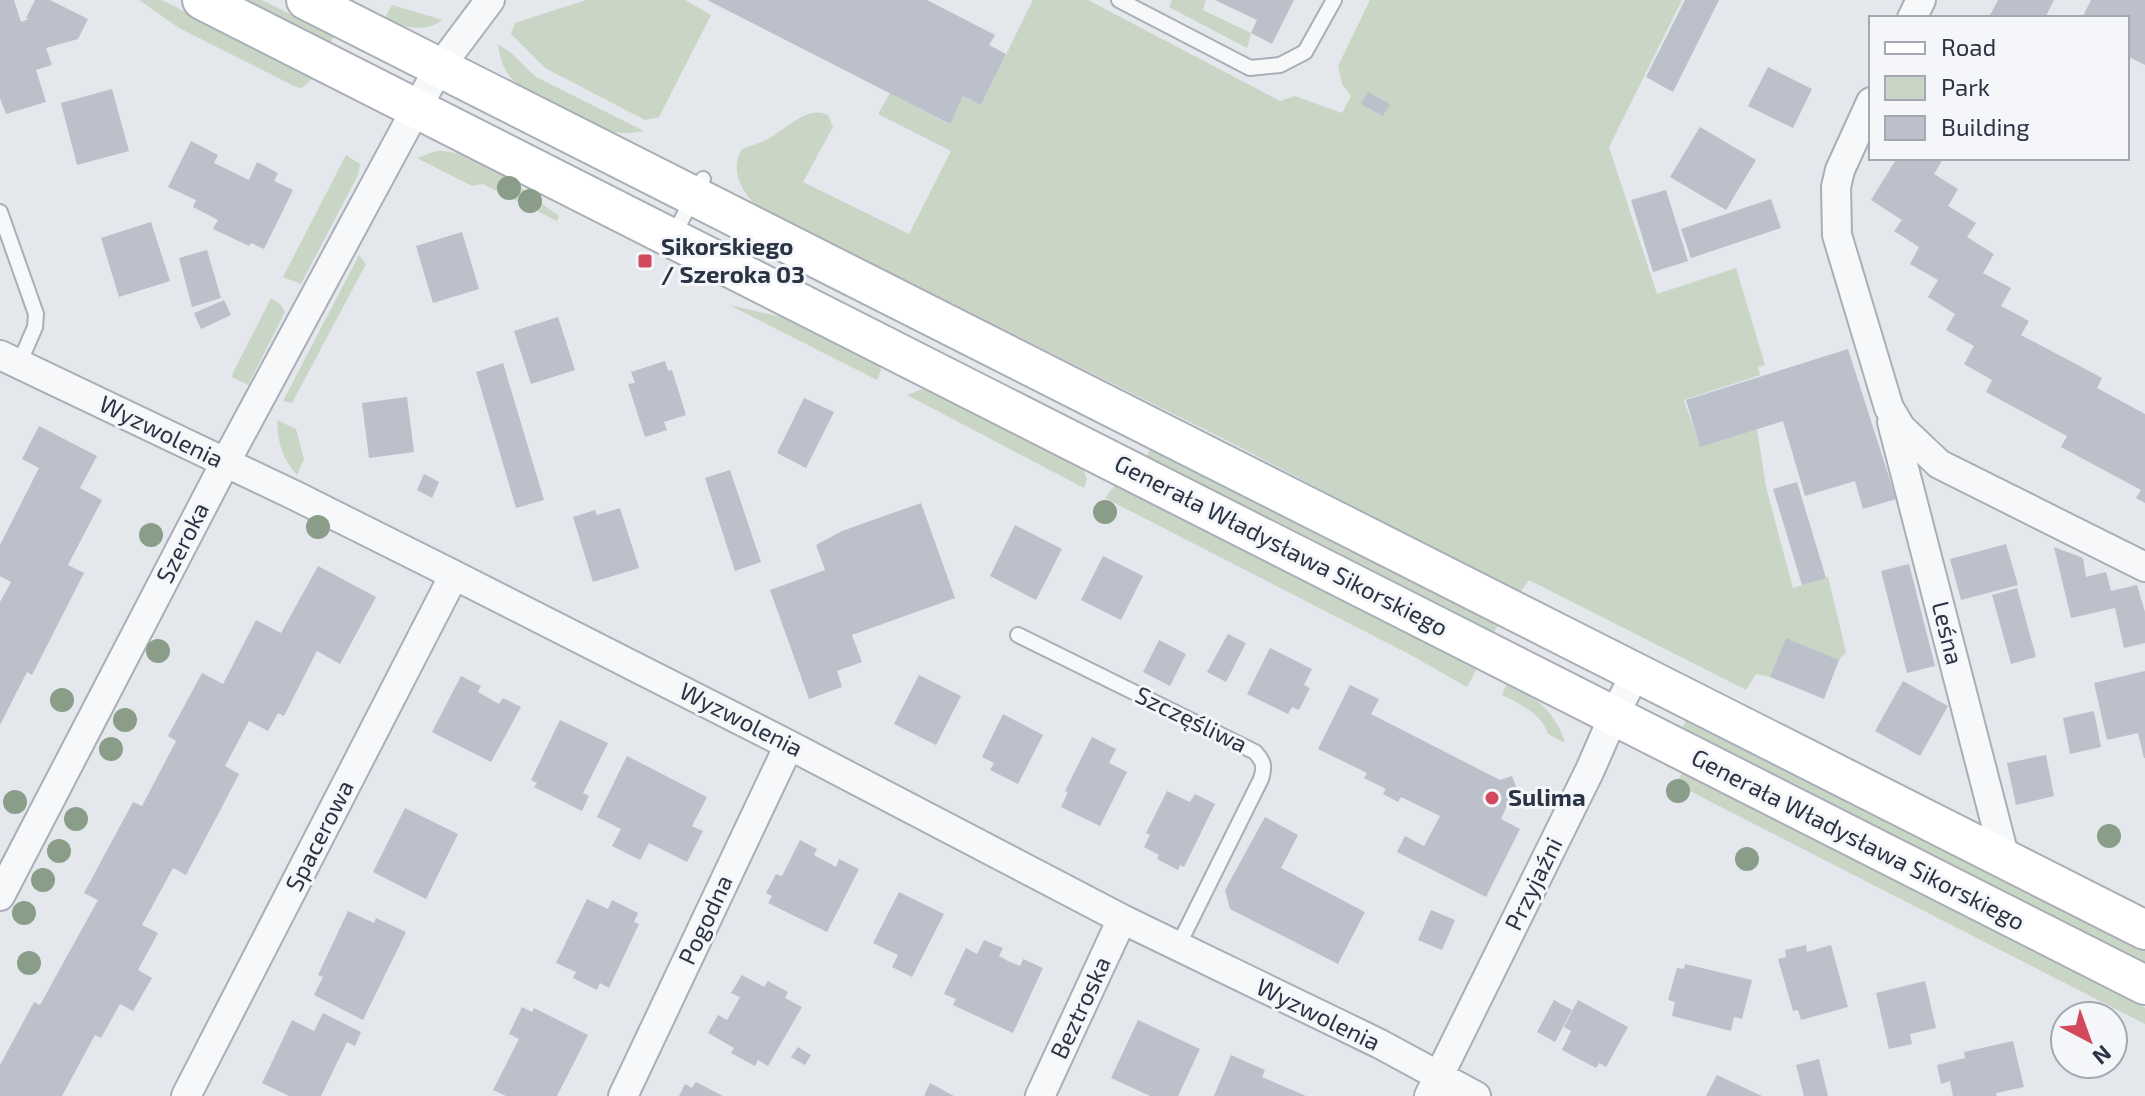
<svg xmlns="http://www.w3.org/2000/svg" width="2145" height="1096" viewBox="0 0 2145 1096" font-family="'Exo 2',sans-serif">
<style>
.green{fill:#c9d6c5}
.building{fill:#bbc0ca}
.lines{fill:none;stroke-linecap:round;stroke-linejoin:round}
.service-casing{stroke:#a9aeb7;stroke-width:18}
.minor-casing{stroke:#a9aeb7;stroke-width:32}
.secondary-casing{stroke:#a9aeb7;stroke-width:42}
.service{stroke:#f7f8fa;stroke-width:14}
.minor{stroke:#f7f8fa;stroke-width:28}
.secondary{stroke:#fff;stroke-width:38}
.tree{fill:#899d89}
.poi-dot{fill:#d1495b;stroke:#f4f6f9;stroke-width:3}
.labels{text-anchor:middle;stroke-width:6;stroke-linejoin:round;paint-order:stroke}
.poi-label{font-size:24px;font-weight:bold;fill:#2b3445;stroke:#f4f6f9;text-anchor:start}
.street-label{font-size:24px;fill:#2b3445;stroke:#f4f6f9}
</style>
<rect width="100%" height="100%" fill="#e4e7ec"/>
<path class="green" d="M139,0H162L313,78L302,88L296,87L179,28Z
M241,0H262L334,36L330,45Z
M586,0H685L711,15L659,117L645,120L545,68L511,34L515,23Z
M1033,0H1088L1280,101L1295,96L1342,113L1351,96L1342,84L1338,66L1370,0H1682L1609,147L1657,294L1736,268L1765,365L1758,367L1760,375L1684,400L1700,446L1757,429L1766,487L1793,588L1828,577L1846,652L1839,660L1786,638L1770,677L1756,674L1746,690L1529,580L1520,593L1224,439L758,207C742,193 729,170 742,149C750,146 758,144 766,140C785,131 806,104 828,115L833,127L803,182L909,234L951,151L878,114L890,93L949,124L963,96L981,105Z
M1172,0H1206L1203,10L1251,33L1247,48L1169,7Z
M392,5L443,20C424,33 404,28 385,18Z
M498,44L511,53L536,77L644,131C633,133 623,134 612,132C591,127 526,95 512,79C503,69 499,56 498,44Z
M436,151C477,149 526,193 559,216L557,221L483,184L472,186L417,158Z
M346,155L360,164L358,175L301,284L283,277Z
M359,255L366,264L292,403L283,401Z
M271,298L281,305L285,312L248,385L232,377L233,373Z
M729,305L790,319L876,361L881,370L877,380Z
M925,388L1083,468L1087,479L1084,488L907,395Z
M277,420L296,429L304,459L297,475C282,458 278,443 277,420Z
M1151,448L1506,611L1493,634L1146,457Z
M1115,485L1478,667L1467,687L1407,653L1105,498Z
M1508,681C1535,697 1556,712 1565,743L1548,734C1542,714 1520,704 1502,695Z
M1687,718L2145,951V965L1682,729Z
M1683,771L2115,988L2145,1008V1024L1676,784Z"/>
<path class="building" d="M0,0H14L21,22L29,19L26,18L35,0H50L88,19L78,39L46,48L52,65L36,70L46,102L6,114L0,98Z
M707,0H927L995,35L989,45L1006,54L981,105L963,96L950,124Z
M1215,0H1294L1272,44L1251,33L1257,20Z
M1685,0H1719L1673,92L1646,77Z
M1998,0H2054L2045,18H1991L1989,17Z
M2091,0H2145V65L2127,56V18L2083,16Z
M1768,67L1812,89L1793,128L1748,106Z
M112,89L129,151L77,165L61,103Z
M1368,92L1390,104L1383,116L1361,104Z
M1700,127L1756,160L1726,210L1670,177Z
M191,141L218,155L214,163L249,180L257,162L278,173L274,181L293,190L264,249L251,243L249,246L213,229L218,220L193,207L196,200L168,187Z
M1897,158L1943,159L1934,174L1958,189L1948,206L1976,223L1967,237L1994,254L1983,273L2011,288L2001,306L2029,321L2021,335L2102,378L2097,388L2145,414V503L2136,498L2141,490L2061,447L2067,436L1986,392L1992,380L1964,364L1974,346L1946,330L1955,314L1928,297L1938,280L1910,264L1919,247L1894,231L1902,220L1871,200Z
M1666,190L1688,261L1653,272L1631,200Z
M1771,199L1781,228L1691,258L1681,229Z
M151,222L170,281L119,297L101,238Z
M462,232L479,289L433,303L416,246Z
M207,250L221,298L192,307L179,258Z
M224,300L231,315L201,329L194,313Z
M558,317L575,370L531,384L514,331Z
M1848,349L1896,499L1863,509L1855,481L1805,496L1783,421L1700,447L1686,400Z
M665,361L668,371L672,370L686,415L664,422L667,430L645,437L628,384L635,383L631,372Z
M503,363L544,500L516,508L476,372Z
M407,397L414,452L369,458L362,403Z
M804,398L834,412L806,468L777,453Z
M39,426L97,456L80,488L102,500L68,565L84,573L32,675L27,672L0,725V602L11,582L0,576V545L39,468L22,459Z
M730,470L761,562L735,571L705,478Z
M424,474L439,482L432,498L417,490Z
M1797,482L1826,578L1802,585L1773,489Z
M921,503L955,598L852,635L862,662L837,671L842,687L809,699L770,590L825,570L816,545L842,531Z
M620,508L639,568L593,582L573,517L595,510L597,515Z
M1015,525L1062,549L1036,600L990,576Z
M2006,544L2018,585L1961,600L1950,559Z
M2054,547L2083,558L2086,577L2106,572L2111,591L2137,585L2145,612V643L2124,648L2115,608L2071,618Z
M1103,556L1143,576L1121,620L1081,600Z
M1909,564L1935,666L1907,673L1881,571Z
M318,566L376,597L340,664L317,651L284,716L278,713L268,731L249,721L225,766L239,774L223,805L186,875L173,868L142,925L158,933L138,970L152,978L133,1011L120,1004L101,1038L95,1035L62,1096H0V1065L34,1002L40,1005L98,900L84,893L133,802L142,806L176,741L168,736L202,673L223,684L256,620L281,633Z
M2017,588L2036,657L2011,664L1992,595Z
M1228,634L1246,643L1226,682L1207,672Z
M1786,638L1839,660L1824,699L1770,677Z
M1159,640L1186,654L1170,686L1143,672Z
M1270,648L1312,669L1304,685L1310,688L1299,710L1292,707L1288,714L1247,694Z
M2145,671V758H2144L2138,733L2107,740L2094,683Z
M919,675L961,696L936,745L894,724Z
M461,676L481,686L478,692L499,704L503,698L521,707L491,762L432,732Z
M1903,681L1948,706L1920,756L1875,731Z
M1350,685L1379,699L1371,714L1500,780L1512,776L1520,797L1509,801L1501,819L1520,829L1486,897L1397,852L1405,836L1424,846L1440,816L1401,797L1398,802L1383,794L1386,789L1364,778L1367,773L1318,749Z
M2094,711L2101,747L2070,754L2063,718Z
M1003,714L1043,735L1018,784L990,770L994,763L982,757Z
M560,720L608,743L583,793L589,796L582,811L534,787L537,783L531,780Z
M1092,737L1116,749L1109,763L1127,772L1100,826L1061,807L1068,792L1065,791Z
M2046,755L2054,796L2016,805L2007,763Z
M627,756L707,797L692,826L703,831L687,862L649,843L640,860L612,846L621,829L597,817Z
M1167,791L1190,802L1195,794L1215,804L1184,867L1180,865L1178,870L1157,859L1159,855L1144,847L1150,835L1146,833Z
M405,808L458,834L426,899L373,872Z
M1265,817L1298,835L1281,868L1365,912L1338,964L1230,909L1225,890Z
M800,840L817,849L814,855L836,867L839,859L859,869L827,932L768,903L772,896L766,893L776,874L782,876Z
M899,892L944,914L912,977L892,967L898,955L873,943Z
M587,899L608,909L612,900L638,913L634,922L639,924L609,988L600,983L597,990L573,978L576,972L556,963Z
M1431,910L1455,920L1442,950L1418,940Z
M348,911L374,923L376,918L406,932L363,1020L314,995L323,977L318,975Z
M984,940L1003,948L999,956L1008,961L1020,966L1023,959L1043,968L1013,1033L953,1005L956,999L944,994L966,948L977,954Z
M1806,945L1807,952L1831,945L1848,1007L1801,1020L1798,1010L1793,1011L1778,959L1786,957L1785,950Z
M1685,964L1752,980L1742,1019L1734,1017L1731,1031L1672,1016L1675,1002L1668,1000L1677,968L1684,969Z
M742,975L764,987L768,981L788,992L785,998L802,1007L768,1066L758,1060L755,1066L731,1053L734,1048L708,1033L718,1015L727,1020L734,1008L740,997L731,993Z
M1925,981L1936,1028L1910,1034L1912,1044L1889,1049L1876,993Z
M1554,1000L1572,1010L1555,1042L1537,1032Z
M1578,1000L1628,1027L1606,1067L1599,1063L1596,1068L1562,1050L1571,1031L1564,1027Z
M522,1007L532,1012L534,1008L588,1035L557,1096H506L493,1090L519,1039L509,1034Z
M323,1013L361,1032L355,1046L347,1042L321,1096H289L262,1083L292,1020L314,1031Z
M1138,1020L1200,1049L1178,1096H1150L1111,1078Z
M2013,1041L2024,1087L1996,1093L1997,1096H1953L1950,1081L1941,1084L1937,1065L1965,1058L1964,1052Z
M798,1047L811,1055L805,1065L791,1057Z
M1231,1055L1265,1070L1262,1077L1306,1096H1214Z
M1819,1059L1828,1096H1804L1796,1065Z
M1717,1075L1762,1096H1706Z
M696,1082L723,1096H679L685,1084L692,1088Z
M930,1083L954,1096H924Z"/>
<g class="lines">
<defs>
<path id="service" d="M1119,0L1250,68L1280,65L1305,52L1334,0
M0,212L36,314L35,327L19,364
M672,238L703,179
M1018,635L1255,752C1264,762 1265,766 1261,779L1178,946"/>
<path id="minor" d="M1912,18L1921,0
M1871,102L1840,170L1836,187L1837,235L1889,408L1901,428L1939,464L2145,567
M0,355L296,496L454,575L789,745L1122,919L1380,1044L1476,1096
M1892,422L2005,859
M0,896L225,463L416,109L439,68L490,0
M186,1096L454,575
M623,1096L789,745
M1040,1096L1122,919
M1429,1096L1590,770L1614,715L1637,671"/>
<path id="secondary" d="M202,0L2145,985
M306,0L2145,930"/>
</defs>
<use href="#service" class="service-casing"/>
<use href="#minor" class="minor-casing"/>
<use href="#secondary" class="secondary-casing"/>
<use href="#service" class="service"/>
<use href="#minor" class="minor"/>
<use href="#secondary" class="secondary"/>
</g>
<g class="tree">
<circle cx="509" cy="188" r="12"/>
<circle cx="530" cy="201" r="12"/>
<circle cx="1105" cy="512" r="12"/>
<circle cx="318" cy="527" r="12"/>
<circle cx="151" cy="535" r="12"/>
<circle cx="158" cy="651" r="12"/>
<circle cx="62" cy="700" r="12"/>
<circle cx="125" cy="720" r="12"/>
<circle cx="111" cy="749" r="12"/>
<circle cx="1678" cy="791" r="12"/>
<circle cx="15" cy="802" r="12"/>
<circle cx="76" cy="819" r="12"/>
<circle cx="2109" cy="836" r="12"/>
<circle cx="59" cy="851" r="12"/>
<circle cx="1747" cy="859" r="12"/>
<circle cx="43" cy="880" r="12"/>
<circle cx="24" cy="913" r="12"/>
<circle cx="29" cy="963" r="12"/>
</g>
<g class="poi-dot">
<rect x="637" y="253" width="16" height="16" rx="4"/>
<circle cx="1492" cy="798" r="8"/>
</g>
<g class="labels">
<g class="poi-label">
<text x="661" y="255">Sikorskiego<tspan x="661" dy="28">/ Szeroka 03</tspan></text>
<text x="1508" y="806">Sulima</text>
</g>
<g class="street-label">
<text transform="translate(161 432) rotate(26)" y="8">Wyzwolenia</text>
<text transform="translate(183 543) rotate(-63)" y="8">Szeroka</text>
<text transform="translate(1281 546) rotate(27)" y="8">Generała Władysława Sikorskiego</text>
<text transform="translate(1947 633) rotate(76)" y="8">Leśna</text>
<text transform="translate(741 720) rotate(27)" y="8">Wyzwolenia</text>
<text transform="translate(1191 720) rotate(26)" y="8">Szczęśliwa</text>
<text transform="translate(320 836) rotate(-63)" y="8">Spacerowa</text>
<text transform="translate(1858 840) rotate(27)" y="8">Generała Władysława Sikorskiego</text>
<text transform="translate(1534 884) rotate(-64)" y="8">Przyjaźni</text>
<text transform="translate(706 920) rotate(-65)" y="8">Pogodna</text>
<text transform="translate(1081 1008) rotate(-65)" y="8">Beztroska</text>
<text transform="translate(1318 1015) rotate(26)" y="8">Wyzwolenia</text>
</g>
</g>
<rect x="1869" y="16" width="260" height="144" fill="#f4f6f9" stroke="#a4a8b1" stroke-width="2"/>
<rect x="1885" y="42" width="40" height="12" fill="#ffffff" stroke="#a4a8b1" stroke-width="2"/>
<text x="1941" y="56" font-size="24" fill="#2b3445">Road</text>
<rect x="1885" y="76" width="40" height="24" fill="#c9d6c5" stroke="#a4a8b1" stroke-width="2"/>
<text x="1941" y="96" font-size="24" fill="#2b3445">Park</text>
<rect x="1885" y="116" width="40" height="24" fill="#bbc0ca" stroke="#a4a8b1" stroke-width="2"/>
<text x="1941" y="136" font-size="24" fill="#2b3445">Building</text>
<g transform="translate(2089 1040) rotate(139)"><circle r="38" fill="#f4f6f9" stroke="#a4a8b1" stroke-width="2"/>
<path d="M0-6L14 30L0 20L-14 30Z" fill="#d1495b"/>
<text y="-12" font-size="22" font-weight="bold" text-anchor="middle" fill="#2b3445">N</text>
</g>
</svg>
